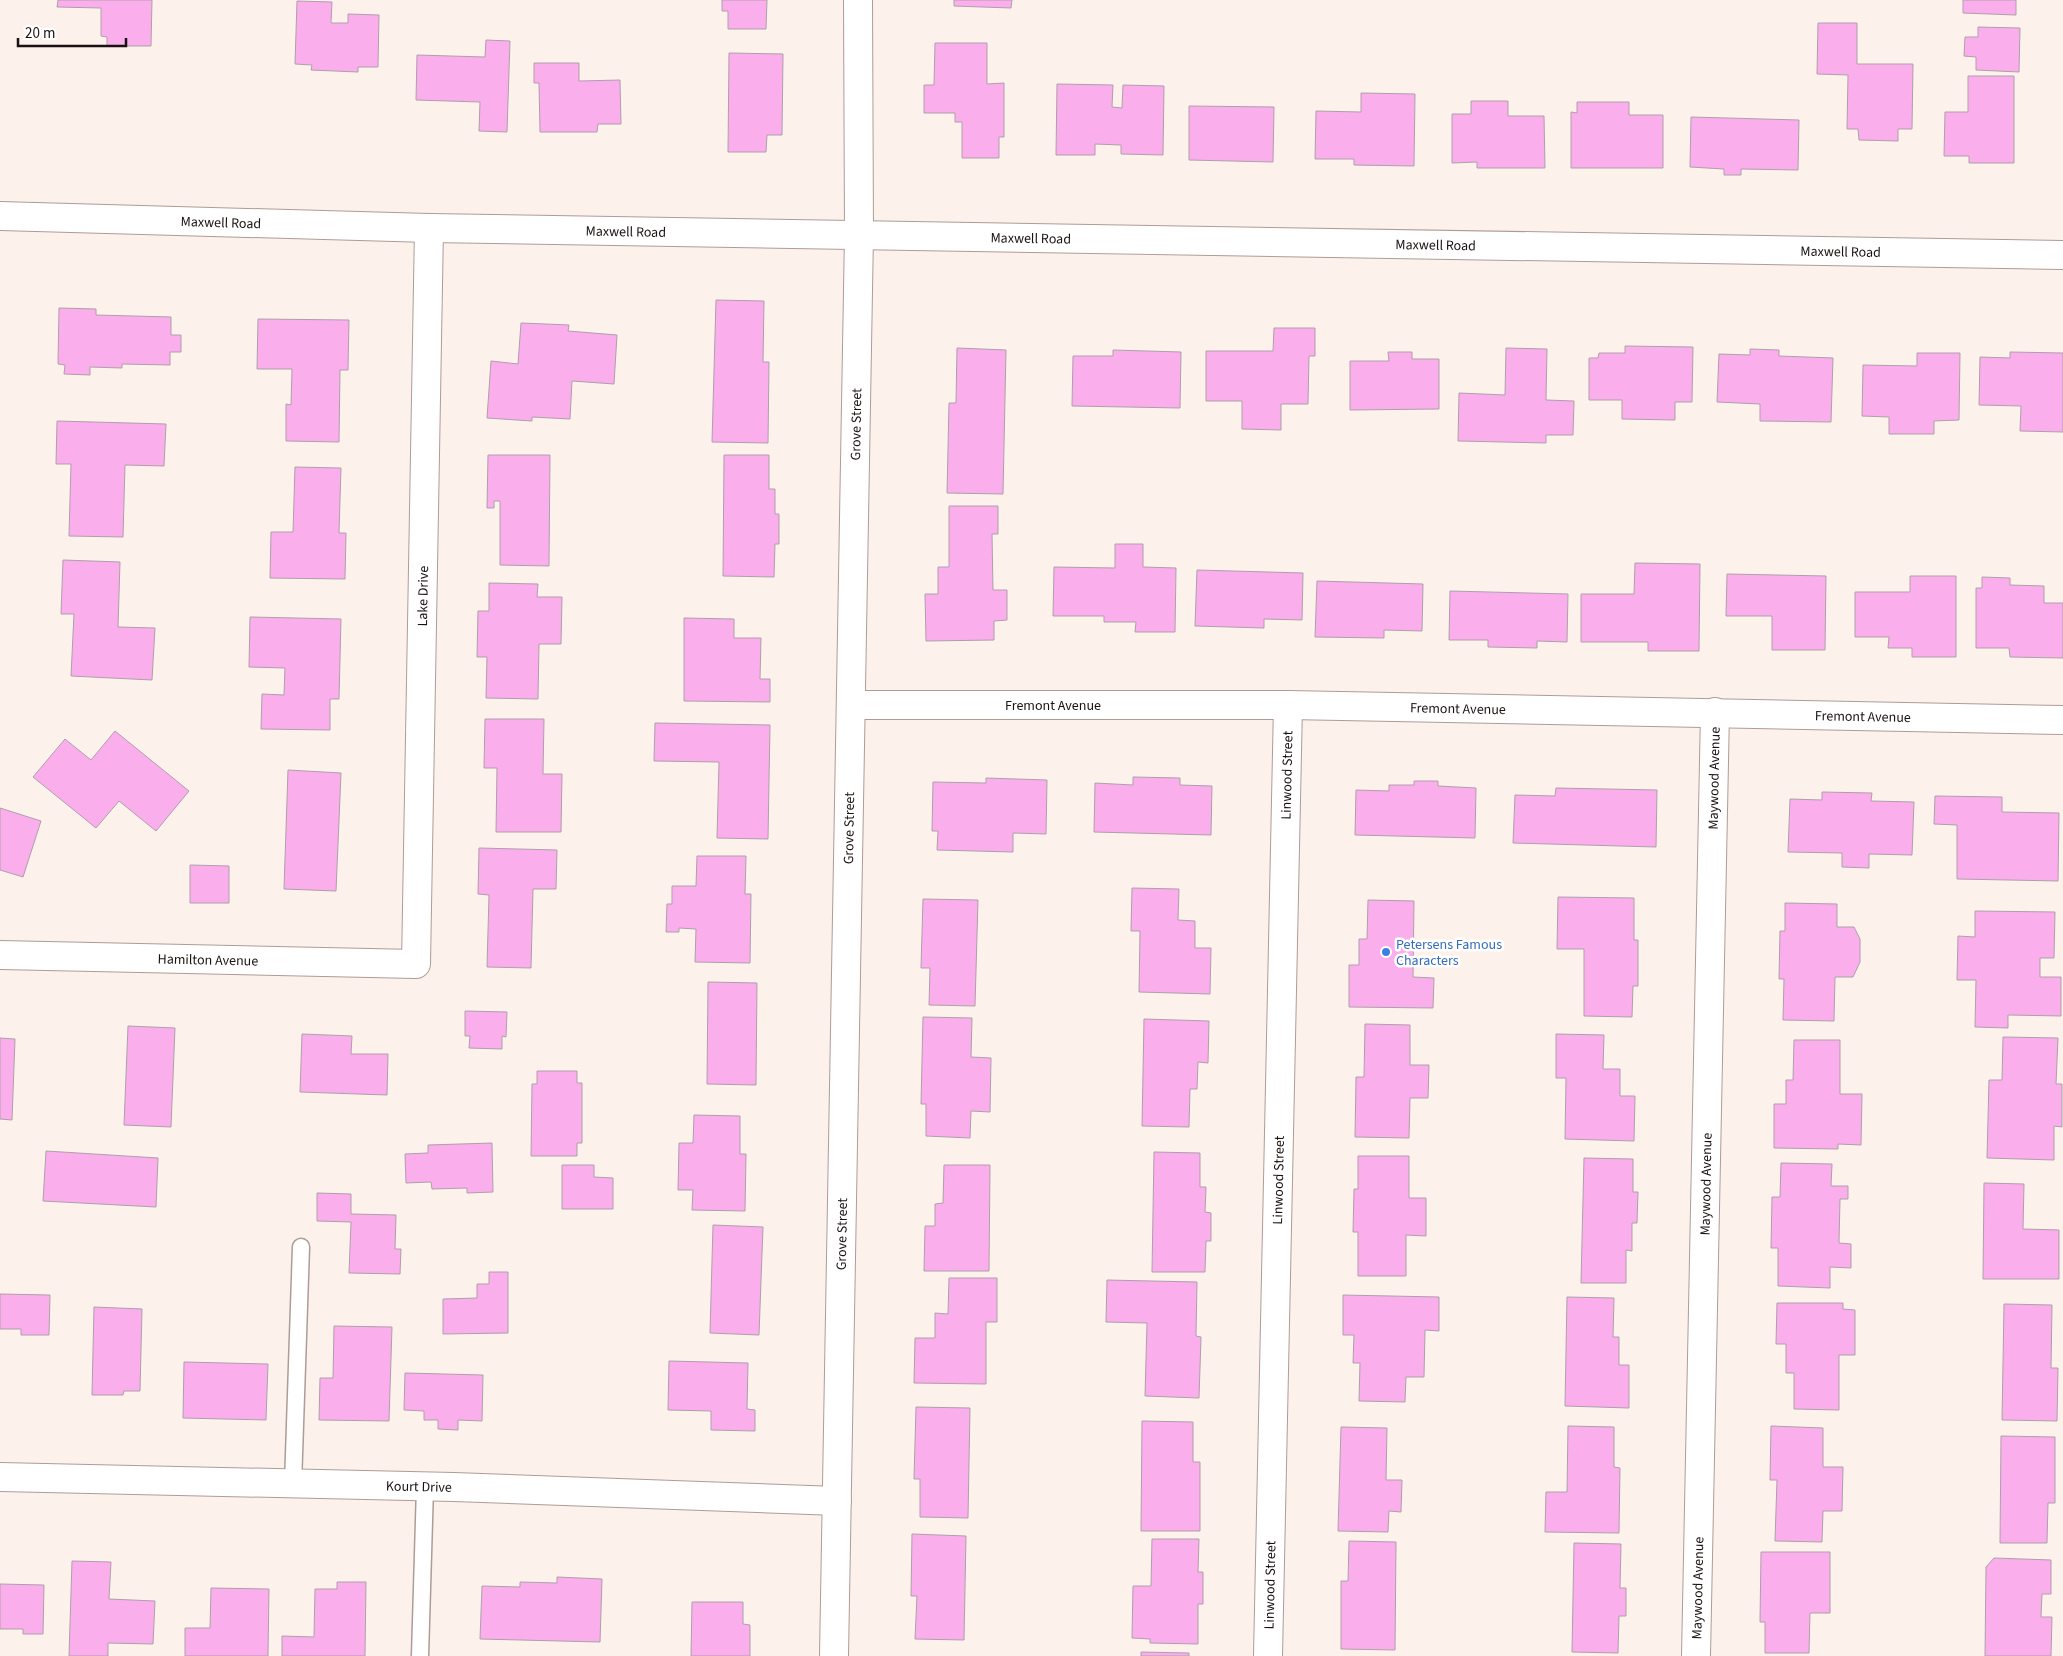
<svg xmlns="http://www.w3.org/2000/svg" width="2063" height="1656" viewBox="0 0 2063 1656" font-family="'Source Sans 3',sans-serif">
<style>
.building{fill:#fbaeec;stroke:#ae9faa}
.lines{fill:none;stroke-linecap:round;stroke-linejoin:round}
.service-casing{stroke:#ae9c96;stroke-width:19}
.minor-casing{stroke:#ae9c96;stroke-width:30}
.tertiary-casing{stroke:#ae9c96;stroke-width:30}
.secondary-casing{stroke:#ae9c96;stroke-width:30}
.service{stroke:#fff;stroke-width:16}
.minor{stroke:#fff;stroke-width:28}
.tertiary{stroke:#fff;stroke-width:28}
.secondary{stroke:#fff;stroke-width:28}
.shop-dot{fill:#3f7fe0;stroke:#fff;stroke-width:2}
.labels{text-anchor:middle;stroke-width:5;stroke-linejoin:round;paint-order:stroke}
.street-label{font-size:14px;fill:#191210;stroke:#fff}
.shop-label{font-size:14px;fill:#366cbe;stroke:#fff;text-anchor:start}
</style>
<rect width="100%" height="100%" fill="#fdf1ec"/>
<path class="building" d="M58,0H152L151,46H107V37L101,36V8L57,7Z
M722,0H767L766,29H728V11H722Z
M954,0H1012L1011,8L954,6Z
M1963,0H2016V15L1963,13Z
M297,1L332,2L331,23H348V14L379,15L378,67H358V72L311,70L312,65L295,64Z
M1818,23H1857V64H1913L1912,129H1898V141L1859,140L1858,129H1847L1848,75L1817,74Z
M1978,27L2020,28L2019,72L1976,70V57L1964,56L1965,37H1978Z
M486,40L510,41L507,132L479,131L480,102L416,100L417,55L485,57Z
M935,43H987V84L1004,83V137H999V158H962V122H955V113H924V85H934Z
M729,53L783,54L782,135H767L766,152H728Z
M534,63H579V81L620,80L621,124H598L597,132H540L539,83H534Z
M1968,76H2014V163H1969V156H1944L1945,112H1968Z
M1057,84L1113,85L1112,107L1122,108L1123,85L1164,86L1163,155L1121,154V145L1095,144V155H1056Z
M1361,93L1415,94L1414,166L1354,165V159H1315L1316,111L1361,112Z
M1471,101H1508V116H1544L1545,168H1477V162L1452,163V114H1471Z
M1577,102H1629V115H1663V168H1571V112L1577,113Z
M1189,106L1274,107L1273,162L1189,160Z
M1691,117L1799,120L1798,170L1741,169V175H1724V169L1690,167Z
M716,300L764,301L763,362H769L768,443L712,442Z
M59,308L96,309V315L171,317V335H181V352H170V365L122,364V368L90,367V375L64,374L65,365L58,364Z
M258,319L349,320L348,370H340L339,442L286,441V404L291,405L292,369H257Z
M521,323L569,325L568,331L617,335L614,384L572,381L570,419L532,417V421L487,418L491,361L518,364Z
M1274,328H1315V356H1309L1308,404H1281V430L1242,429V401H1206V351H1273Z
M1625,346L1693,347L1692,402H1675V420L1622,419V400H1589V358H1598L1599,353H1625Z
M957,348L1006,350L1003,494L947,493L949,403H956Z
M1506,348L1547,349L1546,400L1574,401L1573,435H1546V443L1458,441L1459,393L1505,395Z
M1750,349L1779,350V356L1833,358L1831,422L1760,421V404L1717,402L1719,354L1750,355Z
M1113,350L1181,352L1180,408L1072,406L1073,356H1113Z
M1388,352H1412V359H1439V409L1350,410V361H1389Z
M2010,352L2063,353V432L2020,431L2021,406L1979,405L1980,357L2010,358Z
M1917,353H1960L1959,420L1934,421V434H1889V417L1862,416L1863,365L1917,366Z
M57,421L166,424L164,466L125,465L123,537L69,536L71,464H56Z
M488,455H550L549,566L500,565V501H494V508H487Z
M724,455H769V489H775V514H779V544H775L774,577L723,576Z
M295,467L341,468L339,533H346L345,579L270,578L271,532H293Z
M949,506H998V534H992L993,590H1007V620L994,621V640L926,641L925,594H938V567H949Z
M1115,544H1143V567L1176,568L1175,632H1135L1136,622H1104V616H1053L1054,567L1115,568Z
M63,560L120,562L118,627L155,628L152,680L71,676L74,614H61Z
M1635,563L1700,564L1699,651H1648V642H1581V594H1634Z
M1197,570L1303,573L1302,620L1264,619V628L1195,626Z
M1727,574L1826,576L1825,650H1772V616H1726Z
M1910,576H1956V657H1912V648H1888L1889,637H1855V592H1910Z
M1982,577L2010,578V585L2044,586V603H2063V658L2010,657L2009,648H1976V588H1982Z
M1317,581L1423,584L1422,631L1384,630V638L1315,637Z
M489,583L538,584L537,597H562L561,644H539L538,699L486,698L487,657H477L478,611H489Z
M1450,591L1568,594L1567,642L1537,641V648L1488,647V640H1449Z
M250,617L341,619L339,699H330V730L261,729L262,694L284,695L285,668L249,667Z
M684,618L734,619V638H761L760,679H770V702L684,701Z
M485,719H544L543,774H562L561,832H496L497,768H484Z
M655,723L770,725L768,839L717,838L719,762L654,761Z
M115,731L189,791L156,831L119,801L96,828L33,777L65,739L91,760Z
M288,770L341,773L336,891L284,889Z
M1133,777L1180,778V785L1212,786L1211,835L1094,832L1095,783L1133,785Z
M986,778L1047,780L1046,834L1013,833V852L937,850L938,831H932L933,782L986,783Z
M1414,781H1438V786L1476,788L1475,838L1355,835L1356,790L1389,791V785H1414Z
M1556,788L1657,790L1656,847L1513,843L1515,795L1555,796Z
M1822,792L1872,793L1871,801L1914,802L1912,855L1869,854V868L1842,867V853L1788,852L1790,799L1822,800Z
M1935,796L2002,797V812L2059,813L2058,881L1957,879V825L1934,824Z
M0,808L41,821L23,877L0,870Z
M479,848L557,850L556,889H533L531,968L487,967L489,895L478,894Z
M697,856H746L745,894H751L750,963L695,962L696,929L679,928V932H666L667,904H672V886H696Z
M190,865L229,866V903H190Z
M1132,888L1179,889L1178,920L1195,921V948H1211L1210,994L1139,992L1140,931H1131Z
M1558,897L1634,898V940H1638V986H1633L1632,1017L1584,1016V949H1557Z
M923,899L978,900L975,1006L929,1005L930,968H921Z
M1368,900L1414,901L1413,977L1434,978L1433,1008L1349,1007V965H1359V939H1367Z
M1785,903L1837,904V927H1854L1860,939V962L1853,977H1835L1834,1021L1783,1020L1784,979H1779L1780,931H1785Z
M1975,911L2055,912L2054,958H2040V977H2061V1016L2008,1015V1028L1975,1027L1976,980H1957L1958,936L1975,937Z
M708,982L757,983L756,1085L707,1084Z
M465,1011L507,1012L506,1037L502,1036V1049L469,1048L470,1036H465Z
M923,1017L972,1018L971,1057L991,1058L990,1112L971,1111L970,1138L926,1136V1104H921Z
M1144,1019L1209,1021L1208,1063L1198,1062L1197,1089H1190L1189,1127L1142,1126Z
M1365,1024L1410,1025V1065H1429L1428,1098H1410L1409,1138L1355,1137L1356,1077H1364Z
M128,1026L175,1028L171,1127L124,1125Z
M302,1034L352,1036L351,1054H388L387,1095L300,1092Z
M1556,1034L1604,1035L1603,1069H1620V1096H1635L1634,1141L1565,1139L1566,1078H1556Z
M2003,1037L2058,1038L2056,1084H2062V1127L2054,1126V1160L1987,1158L1989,1080H2002Z
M0,1038L15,1039L12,1120L0,1119Z
M1794,1040H1840V1094H1862L1861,1145L1838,1144V1149L1774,1148V1104H1786V1080H1793Z
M537,1071H577V1083H582V1143H577V1156H531L532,1084H537Z
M694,1115L740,1116V1154H746L745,1211L692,1210L693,1190H678L679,1143H693Z
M492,1143L493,1192L467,1193V1188L432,1189L431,1182L406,1183L405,1154L428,1153V1145Z
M46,1151L158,1158L156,1207L43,1201Z
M1154,1152L1200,1153V1187H1206L1205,1212L1211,1213V1241H1206L1205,1272H1152Z
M1358,1156H1409V1198H1426V1236L1406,1235V1276H1358V1232H1353L1354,1189H1358Z
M1584,1158L1633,1159V1192H1638L1637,1223H1632V1251L1626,1250V1283H1581Z
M1781,1163L1832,1164L1831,1186H1848V1199H1840L1839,1243L1851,1244V1268L1830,1267V1288L1778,1286V1248H1771L1772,1197H1780Z
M562,1165H594V1177L613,1178V1209H562Z
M944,1165H990L989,1271H924L925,1226H935V1204L943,1203Z
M1984,1183L2024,1184L2023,1229L2059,1230V1279H1983Z
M317,1193L351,1194V1214L396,1215L395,1249H401L400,1274L349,1273L351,1222L317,1221Z
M713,1225L763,1227L759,1335L710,1333Z
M489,1272H508V1333L443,1334V1299L477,1298V1284H489Z
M949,1278H997V1322H986V1384L914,1383L915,1338H935V1313L948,1314Z
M1107,1280L1197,1282L1196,1336L1201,1337L1199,1398L1145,1396L1147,1323L1106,1322Z
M0,1294L50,1295L49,1335H21V1329H0Z
M1343,1295L1439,1297V1331L1425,1330L1424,1377H1406L1405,1402L1359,1401L1360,1363H1353L1354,1335H1343Z
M1567,1297L1614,1298L1613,1337H1619V1365H1629V1408L1565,1406Z
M1777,1303H1843V1309L1855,1310V1355H1839V1410L1794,1409V1373H1786V1344H1776Z
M2004,1304L2052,1305L2051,1368H2058L2057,1421L2002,1420Z
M94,1307L142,1309L140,1391H124L123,1395H92Z
M334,1326L392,1327L389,1421L319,1420L320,1378H333Z
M669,1361L748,1363L747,1409L755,1410V1431L711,1430V1411L668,1410Z
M184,1362L268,1364L266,1420L183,1418Z
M405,1373L483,1375L482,1421L458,1420V1430L438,1429V1420H424V1411L404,1410Z
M916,1407L970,1408L968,1518L920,1517V1479H914Z
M1142,1421L1193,1422V1462H1200V1531H1141Z
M1568,1426L1614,1427V1467L1620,1468L1619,1533L1545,1532L1546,1492H1567Z
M1771,1426L1823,1428V1467H1843L1842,1511H1823L1822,1542L1775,1541L1777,1480H1770Z
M1341,1427L1387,1428L1386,1480H1402L1401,1512L1389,1511L1388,1532L1338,1531Z
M2001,1436L2055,1437V1503H2048L2047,1543H2000Z
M912,1534L966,1536L964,1640L915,1639L917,1596H911Z
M1152,1539H1199L1198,1572H1203V1604H1198V1644L1150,1643V1639L1132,1638L1133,1586H1151Z
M1349,1541L1396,1542L1395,1650L1341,1649V1581H1348Z
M1574,1543L1621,1544L1620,1588H1626V1616H1619L1618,1653L1572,1652Z
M1761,1552H1830V1613H1810L1809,1653H1765V1622H1760Z
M1994,1558L2051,1560V1594H2042L2041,1617H2052L2051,1656H1985L1986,1567Z
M72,1561L111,1562L109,1599L155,1601L153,1644L108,1643V1656H69Z
M557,1577L602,1579L600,1642L480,1639L482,1586L520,1587V1582L557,1583Z
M337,1582H366L365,1656H282V1636L314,1637L315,1589H337Z
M0,1584L44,1585L43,1634H23V1629H0Z
M211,1588L269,1589L268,1656H185V1628H210Z
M692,1602H743V1624L750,1625V1656H691Z
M1141,1652L1189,1653V1656H1141Z"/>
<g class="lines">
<defs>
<path id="service" d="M293,1484L301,1247
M420,1656L425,1487"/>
<g id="minor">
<path id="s1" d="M852,705H1288L2063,720"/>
<path id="s2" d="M0,955L416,964L429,228"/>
<path id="s3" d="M0,1477L454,1487L837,1501"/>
<path id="s4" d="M1268,1656L1288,705"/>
<path id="s5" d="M1696,1656L1715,712"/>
</g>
<g id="tertiary">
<path id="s6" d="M834,1656L859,234L858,0"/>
</g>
<g id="secondary">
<path id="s7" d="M0,216L429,228L2063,255"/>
</g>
</defs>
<use href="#service" class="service-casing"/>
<use href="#minor" class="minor-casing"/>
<use href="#tertiary" class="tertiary-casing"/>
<use href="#secondary" class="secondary-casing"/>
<use href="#service" class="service"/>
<use href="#minor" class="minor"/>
<use href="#tertiary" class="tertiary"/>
<use href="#secondary" class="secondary"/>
</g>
<circle class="shop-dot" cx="1386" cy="952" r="5"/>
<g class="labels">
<g class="street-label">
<text dy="5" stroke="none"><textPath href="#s7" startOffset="221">Maxwell Road</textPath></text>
<text dy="5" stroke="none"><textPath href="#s7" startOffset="626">Maxwell Road</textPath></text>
<text dy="5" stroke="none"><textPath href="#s7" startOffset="1031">Maxwell Road</textPath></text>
<text dy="5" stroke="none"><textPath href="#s7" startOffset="1436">Maxwell Road</textPath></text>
<text dy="5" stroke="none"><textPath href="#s7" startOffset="1841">Maxwell Road</textPath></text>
<text dy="5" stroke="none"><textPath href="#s6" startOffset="1232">Grove Street</textPath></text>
<text dy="5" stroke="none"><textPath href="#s2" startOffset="784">Lake Drive</textPath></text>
<text dy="5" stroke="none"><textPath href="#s1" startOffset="201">Fremont Avenue</textPath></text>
<text dy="5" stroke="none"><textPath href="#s1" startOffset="606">Fremont Avenue</textPath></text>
<text dy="5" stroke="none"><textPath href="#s1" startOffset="1011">Fremont Avenue</textPath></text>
<text dy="5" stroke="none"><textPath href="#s4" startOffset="881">Linwood Street</textPath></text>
<text dy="5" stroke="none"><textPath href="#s5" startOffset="878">Maywood Avenue</textPath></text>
<text dy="5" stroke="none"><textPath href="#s6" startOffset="828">Grove Street</textPath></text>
<text dy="5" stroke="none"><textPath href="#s2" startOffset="208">Hamilton Avenue</textPath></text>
<text dy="5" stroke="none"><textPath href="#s4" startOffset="476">Linwood Street</textPath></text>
<text dy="5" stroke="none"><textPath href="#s5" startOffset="472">Maywood Avenue</textPath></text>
<text dy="5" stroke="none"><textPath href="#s6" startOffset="422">Grove Street</textPath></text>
<text dy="5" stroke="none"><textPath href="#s3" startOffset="419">Kourt Drive</textPath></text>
<text dy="5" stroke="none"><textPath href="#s4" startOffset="71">Linwood Street</textPath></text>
<text dy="5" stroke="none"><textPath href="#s5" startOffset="68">Maywood Avenue</textPath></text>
</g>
<g class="shop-label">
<text x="1396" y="949">Petersens Famous<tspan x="1396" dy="16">Characters</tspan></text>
</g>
</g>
<path d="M18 38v8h108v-8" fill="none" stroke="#191210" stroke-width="2.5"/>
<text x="25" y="38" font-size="15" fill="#191210" stroke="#ffffff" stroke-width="4" paint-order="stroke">20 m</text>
</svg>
